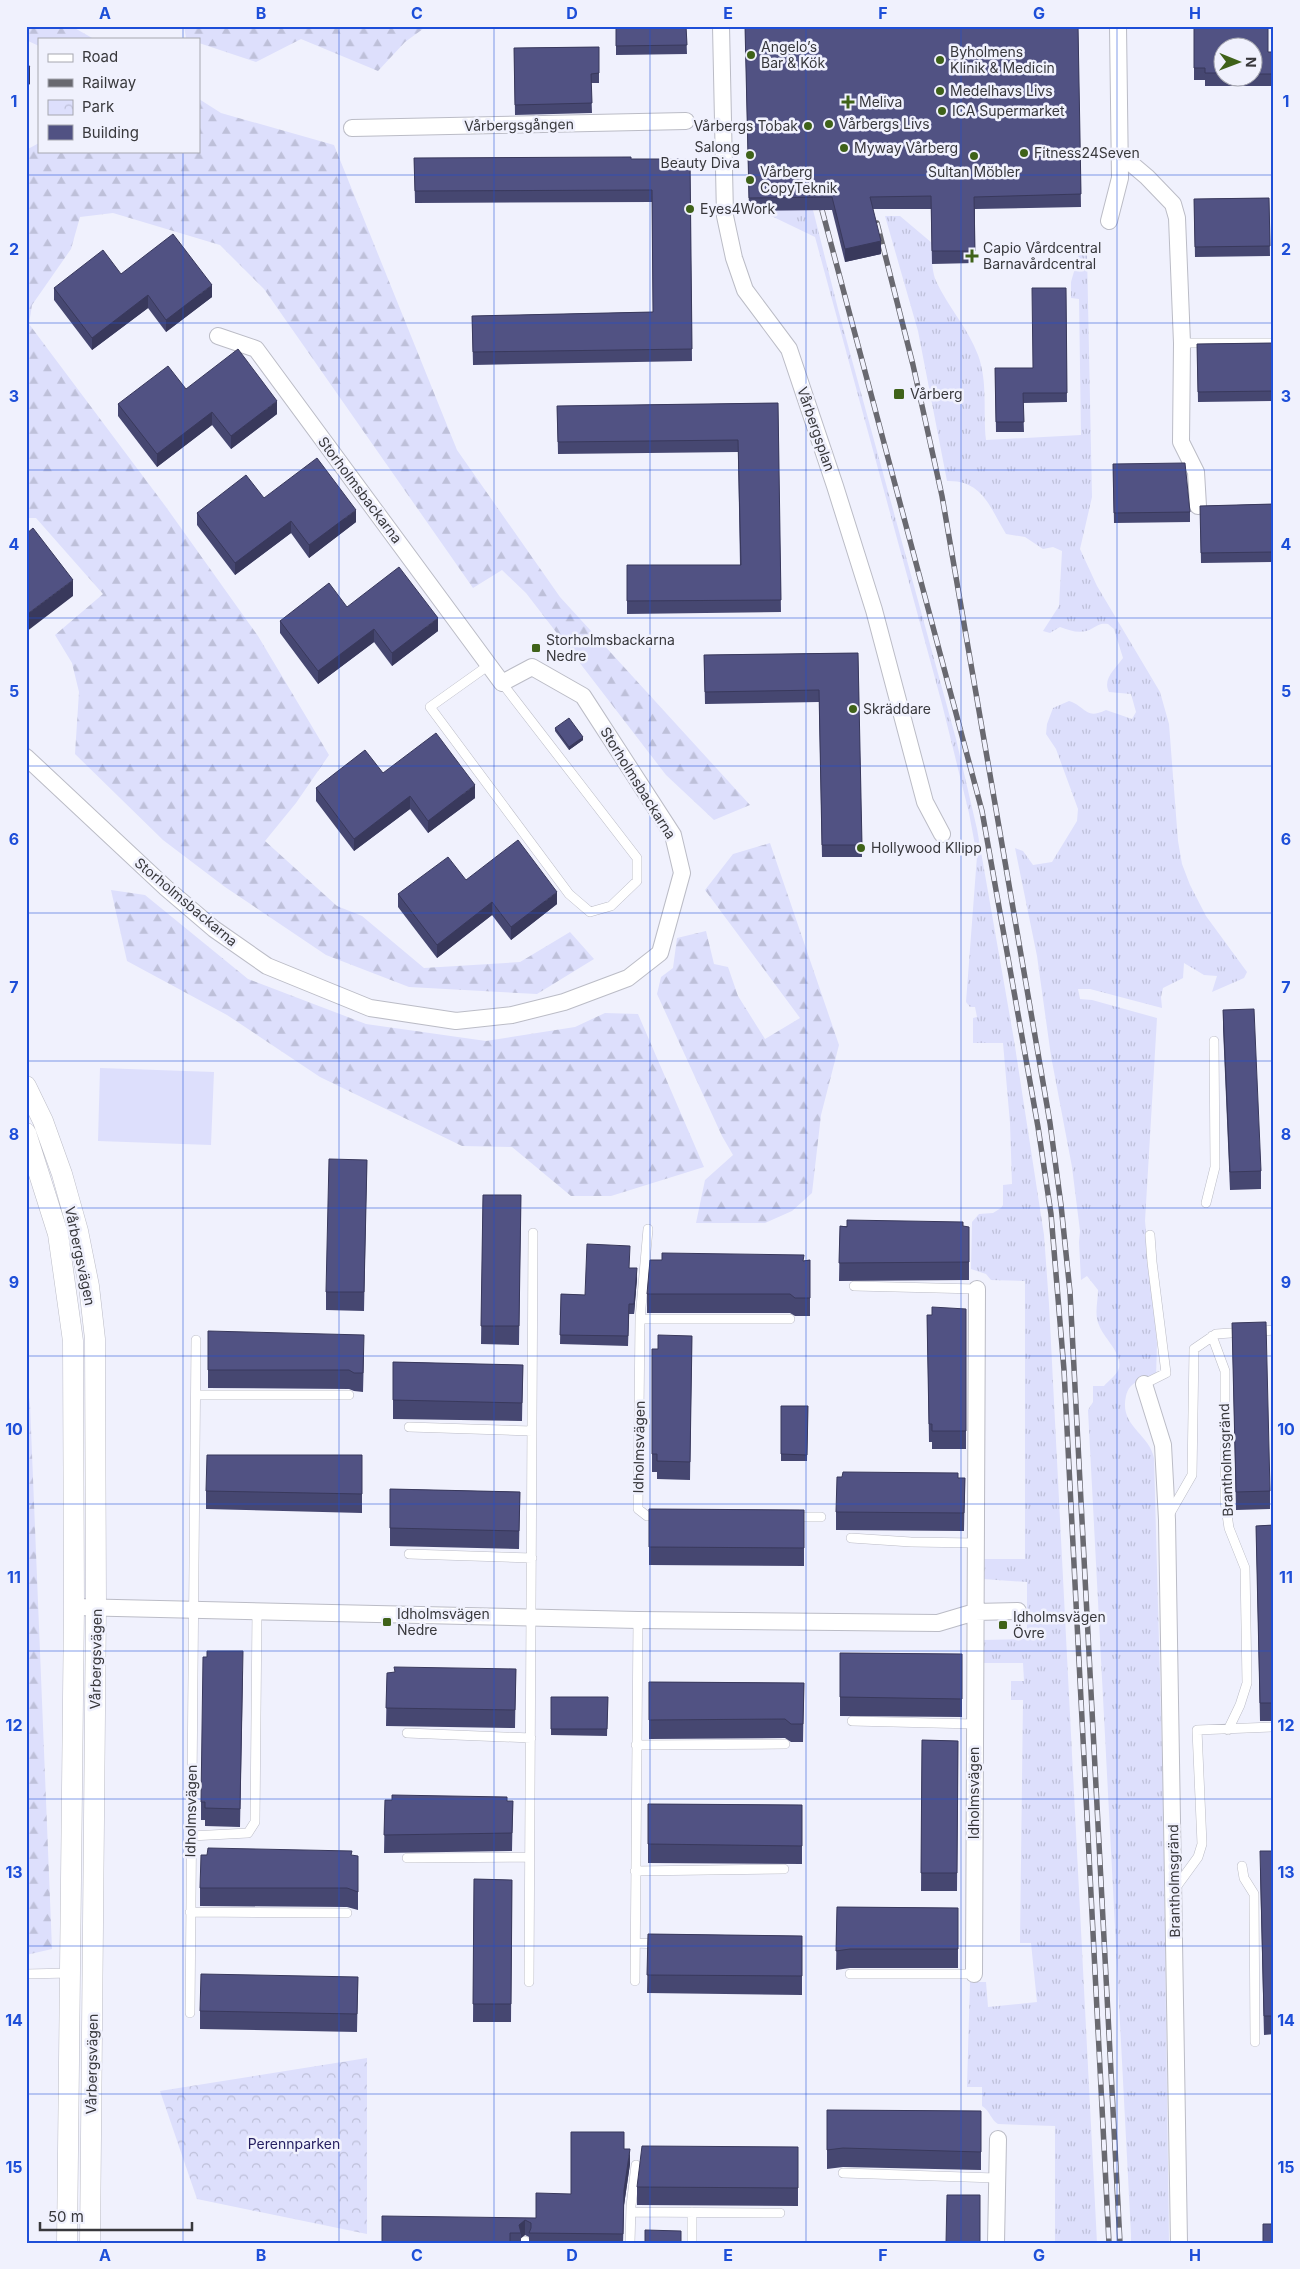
<svg xmlns="http://www.w3.org/2000/svg" width="1300" height="2269" viewBox="0 0 1300 2269" font-family="Inter,sans-serif">
<style>
.grass{fill:url(#grass-tufts)}
.forest{fill:url(#forest-firs)}
.park{fill:url(#park-crowns)}
.garden{fill:#dddffc}
.lines{fill:none;stroke-linecap:round;stroke-linejoin:round}
.service-casing{stroke:#bbbcc6;stroke-width:10}
.minor-casing{stroke:#bbbcc6;stroke-width:18}
.tertiary-casing{stroke:#bbbcc6;stroke-width:21}
.service{stroke:#fff;stroke-width:9}
.minor{stroke:#fff;stroke-width:16}
.tertiary{stroke:#fff;stroke-width:20}
.rail-casing{stroke:#696970;stroke-width:5.5}
.rail{stroke:#f0f1fd;stroke-width:4;stroke-dasharray:11;stroke-linecap:butt}
.wall{fill:#464771;fill-rule:evenodd}
.shaded-wall{fill:#39395c}
.building{fill:#515283;stroke:#39395c}
.grid{fill:none;stroke:#1d4ed8;stroke-width:1;stroke-opacity:0.55}
.poi-dot{fill:#3f6219;stroke:#f0f1fd;stroke-width:2}
.labels{text-anchor:middle;stroke-width:5;stroke-linejoin:round;paint-order:stroke}
.poi-label{font-size:14px;fill:#38383c;stroke:#f0f1fd;text-anchor:start}
.street-label{font-size:14px;fill:#38383c;stroke:#f0f1fd}
.park-label{font-size:14px;fill:#262061;stroke:#f0f1fd}
.neatline{fill:none;stroke:#1d4ed8;stroke-width:2}
.grid-label{font-size:16px;text-anchor:middle;font-weight:bold;fill:#1d4ed8}
</style>
<defs>
<pattern id="grass-tufts" width="24" height="20" patternUnits="userSpaceOnUse" patternTransform="scale(1.25)"><rect width="24" height="20" fill="#dddffc"/><path d="M3 7l-1-3M5 7V3M7 7l1-3M15 17l-1-3M17 17v-4M19 17l1-3" fill="none" stroke="#bec0d9"/></pattern>
<pattern id="forest-firs" width="22" height="20" patternUnits="userSpaceOnUse" patternTransform="scale(1.25)"><rect width="22" height="20" fill="#dddffc"/><path d="M5 1l3.5 6h-7zM16 11l3.5 6h-7z" fill="#bec0d9"/></pattern>
<pattern id="park-crowns" width="20" height="18" patternUnits="userSpaceOnUse" patternTransform="scale(1.25)"><rect width="20" height="18" fill="#dddffc"/><path d="M2 6a3 3 0 1 1 6 0M12 15a3 3 0 1 1 6 0" fill="none" stroke="#bec0d9"/></pattern>
</defs>
<rect width="100%" height="100%" fill="#f0f1fd"/>
<path class="grass" d="M759,210H813L838,309L956,739L977,829L1014,1040L1044,1235L1049,1304L1097,2243H1055V2126L998,2124C991,2120 990,2111 982,2106V2087H967L970,1982H986L988,2007L1037,2002L1031,1943H1020L1023,1700H1011V1681H1024L1023,1663H982V1640L1027,1639V1582L983,1579V1559H1025V1281L991,1280L986,1274L971,1269L972,1222L979,1214L993,1213L1001,1208L1003,1205V1185L1012,1184L1010,1123L1003,1043H973V1018L977,1017L975,1007H970L966,1002L977,856L969,813L942,704L815,237Z
M885,216H900L932,243C932,255 931,269 936,281C948,307 968,328 978,355C988,382 983,412 986,440L1081,435L1079,299L1071,298V282L1079,254L1083,252L1087,254L1092,497L1080,549L1097,586L1160,692L1169,724L1178,841L1182,864L1190,885L1206,916L1247,972L1244,978L1212,992L1217,976L1204,975L1184,963L1183,978L1163,988L1161,997L1162,1008L1090,989H1078L1080,999L1092,1000L1157,1018L1145,1221L1157,1343L1156,1378C1142,1380 1130,1380 1126,1396C1119,1426 1149,1433 1154,1458L1163,1790L1169,2243H1131V2234L1088,1410L1093,1402V1386H1104C1108,1381 1118,1374 1119,1368C1122,1352 1104,1339 1099,1325C1094,1314 1098,1302 1098,1290L1087,1276L1081,1280L1079,1242L1080,1231L1072,1167L1051,1056L1037,956L1015,848L1023,851L1033,865L1052,862L1077,821L1078,809L1056,749L1046,734L1047,724L1053,708L1069,701C1087,707 1085,720 1106,710L1132,719L1136,712L1131,694L1109,692C1102,679 1116,668 1123,658L1114,629L1108,624C1100,623 1099,625 1093,628C1082,635 1071,631 1060,627L1050,633L1043,631L1059,606L1062,551L1053,547L1043,549L1025,537L1006,534C990,508 983,480 947,481L918,331Z"/>
<path class="forest" d="M26,26H71L94,39H39V46L26,40Z
M184,26H427L405,42L378,71L301,39L256,62L199,43V39L186,38Z
M199,99L221,113L334,145L457,450L560,597L750,805L714,820L666,775L526,593L502,570L473,588L264,289L220,245L113,213L80,217L71,249L32,305L29,324L166,507L258,636L329,755L296,803L265,841L337,906L362,916L424,968L520,962L570,932L594,959L537,994L409,987L326,955L225,887L163,840L75,754L79,692L72,663L55,635L103,594L36,518H26V150L39,143V151H199Z
M770,843L839,1045L821,1115L812,1193L792,1211L765,1223H696L705,1180L733,1155L722,1136L657,994L661,977L673,968L677,938L706,931L714,964L728,967L738,996L765,1039L800,1018L705,890L733,854Z
M111,890L145,895L248,979L366,1024L486,1041L575,1027L605,1013L638,1014L704,1167L611,1196H571L512,1147L462,1146L320,1077L227,1015L127,961Z
M26,1378L30,1404L52,1949L26,1955Z"/>
<path class="park" d="M367,2058V2234L197,2199L160,2091Z"/>
<path class="garden" d="M100,1068L214,1072L211,1145L98,1141Z"/>
<g class="lines">
<defs>
<path id="service" d="M1182,343H1274
M489,665L430,707L569,894L590,912L611,906L637,881V858L502,683
M1206,1203L1215,1167L1214,1041
M648,1229L640,1319L638,1509L647,1516H660
M854,1286L977,1289
M640,1319H790
M1212,1336L1225,1371V1501L1229,1528L1245,1568L1247,1683L1240,1705L1228,1730
M1144,1384L1166,1373L1152,1262L1150,1235
M196,1395H349
M409,1427L532,1431
M1169,1515L1192,1475L1194,1349L1216,1334L1274,1330
M793,1517H821
M851,1538L911,1542L975,1543
M409,1554L532,1558
M852,1721L974,1724
M407,1733L531,1738
M636,1745L785,1744
M191,1836L248,1833L255,1822L257,1610
M407,1858L529,1857
M1242,1866L1244,1878L1254,1894L1255,2042
M635,1871L784,1869
M1174,1890L1198,1857L1202,1844L1197,1730L1274,1727
M190,1912L347,1913
M635,1943L660,1944
M26,1974L70,1973
M850,1974H974
M635,1981L638,1620
M529,1982L533,1233
M190,2013L196,1340
M843,2173L996,2178
M631,2212L780,2213
M525,2243V2241
M630,2243L631,2206L636,2165
M692,2243V2212"/>
<path id="minor" d="M721,26L725,216L734,258L745,290L789,349L835,486L874,610L925,802L942,834
M352,128L686,121
M1121,155L1147,177L1173,204L1177,218L1182,343L1181,442L1196,472L1198,506
M1109,221L1120,178L1118,26
M26,757L166,888L214,929L267,966L370,1008L456,1021L512,1015L564,1002L628,978L660,953L682,873L673,835L583,696L532,667L502,683L256,349L218,336
M1144,1384L1163,1445L1167,1520L1179,2243
M74,1607L638,1620L938,1623L975,1612L1018,1611
M974,1974L977,1289
M996,2243L998,2139"/>
<path id="tertiary" d="M26,1086L43,1121L62,1174L78,1231L89,1286L95,1339L96,1607L90,2243
M26,1133L58,1234L73,1341L74,1607L67,2243"/>
</defs>
<use href="#service" class="service-casing"/>
<use href="#minor" class="minor-casing"/>
<use href="#tertiary" class="tertiary-casing"/>
<use href="#service" class="service"/>
<use href="#minor" class="minor"/>
<use href="#tertiary" class="tertiary"/>
<defs>
<path id="rail" d="M822,210L982,811L1038,1127L1051,1214L1064,1370L1109,2243
M877,223L913,365L942,496L1050,1123L1061,1205L1070,1292L1120,2243"/>
</defs>
<use href="#rail" class="rail-casing"/>
<use href="#rail" class="rail"/>
</g>
<path class="wall" d="M616,26H686L687,54L616,55Z
M745,26H1078L1081,207L975,209V263L932,264L931,209H873L881,254L845,262L832,210L749,211Z
M1194,26L1268,52H1274V86H1205V80H1194ZM1222,48H1252V78H1222Z
M599,47V83H591L592,113L515,115L514,48Z
M414,158L631,159H690L692,361L473,365L472,316L653,312L652,202L415,203Z
M1269,198L1270,256L1195,257L1194,199Z
M121,274L212,297L166,332L148,308L92,350L54,300V288Z
M1066,288L1067,402L1023,403L1024,432H996L995,368H1033Z
M1272,343L1273,401L1198,402L1197,344Z
M186,389L277,414L231,449L212,425L157,467L118,416V404Z
M778,403L781,612L627,614V565H740L738,452L558,454L557,406Z
M1113,464L1190,512V522L1114,523Z
M264,498L356,522L309,558L291,533L235,575L197,525V513Z
M1274,504V562L1201,563L1200,506Z
M347,607L438,631L392,666L374,642L318,684L280,633V621Z
M858,653L862,857H822L819,702L705,704L704,655Z
M555,728L583,740L569,750L555,731Z
M383,773L475,798L428,833L410,809L354,851L316,801V788Z
M466,880L557,904L511,940L492,915L437,958L398,907V894Z
M1223,1010L1261,1171V1189L1230,1190L1223,1028Z
M367,1160L364,1311L326,1310V1292Z
M483,1195H521L519,1345L481,1344Z
M840,1226L969,1227V1280L839,1281Z
M810,1260V1316H795L790,1313H647V1294L804,1261Z
M630,1268L637,1278L634,1314H629L628,1346L560,1344L561,1294L585,1295Z
M966,1309V1449H932V1442H929L927,1315H932Z
M1232,1323L1270,1491V1509L1236,1510Z
M208,1331L364,1353L363,1392L354,1391L349,1389L208,1388Z
M692,1336L690,1480L657,1479V1472H652V1349H658Z
M393,1362L523,1365L522,1421L393,1419Z
M781,1406H808L807,1461H781Z
M362,1455V1513L206,1509V1491Z
M842,1477L965,1478L964,1531L836,1530V1512Z
M390,1489L520,1492L519,1549L390,1546Z
M649,1509L804,1510V1566L649,1565Z
M1274,1525V1721H1260L1256,1526Z
M840,1653L962,1654V1717L840,1716Z
M516,1669L515,1728L386,1726L387,1673Z
M243,1670L240,1827L205,1826V1820H201V1802Z
M649,1682L804,1683L803,1742H791L785,1738L649,1739Z
M551,1697H608L607,1736L551,1735Z
M922,1740L958,1741L957,1891H921Z
M385,1800L513,1801L512,1851L384,1853Z
M648,1804L802,1805V1864L648,1863Z
M1274,1851V2034L1264,2035L1260,1869Z
M358,1856V1910L347,1907L200,1906V1888Z
M474,1879L512,1880L511,2022H473Z
M837,1907L958,1908V1968H850L836,1970Z
M648,1934L802,1936V1995L647,1993Z
M358,1977L357,2032L200,2029V2011Z
M827,2110L981,2111V2170L843,2167L827,2169Z
M798,2147V2206L637,2205V2187Z
M624,2149L630,2164L624,2205L623,2243H529V2237L525,2235L521,2238V2243H382L536,2218L571,2194Z"/>
<path class="shaded-wall" d="M30,67V84L26,87V70Z
M881,241V254L845,262V249Z
M212,285V297L166,332V320Z
M148,295V308L92,350V338Z
M277,401V414L231,449V436Z
M212,412V425L157,467V454Z
M356,510V522L309,558V545Z
M291,521V533L235,575V563Z
M73,580V596L26,632V615Z
M438,618V631L392,666V653Z
M374,629V642L318,684V671Z
M583,737V740L569,750V747Z
M475,785V798L428,833V821Z
M410,796V809L354,851V839Z
M557,892V904L511,940V927Z
M492,902V915L437,958V945Z
M637,1268V1278L634,1314V1304Z
M630,2149V2164L624,2205L623,2243L624,2190Z
M525,2220V2235L521,2238V2233L519,2225Z"/>
<path class="building" d="M616,26H686L687,45L616,46Z
M745,26H1078L1081,194L974,197L975,251H932L931,196L870,197L881,241L845,249L832,197L749,198Z
M1194,26H1268V52H1274V74H1252V48H1222V73H1205V68H1194Z
M599,47V73L591,74L592,103L515,105L514,48Z
M26,62L30,67L26,70Z
M631,157V159H690L692,349L473,352L472,316L653,312L652,190L415,191L414,158Z
M1269,198L1270,246L1195,247L1194,199Z
M173,234L212,285L166,320L148,295L92,338L54,288L103,250L121,274Z
M1032,288H1066L1067,393H1023L1024,422H996L995,368H1033Z
M1272,343L1273,391L1198,392L1197,344Z
M238,349L277,401L231,436L212,412L157,454L118,404L168,366L186,389Z
M778,403L781,600L627,601V565H741L738,440L558,442L557,406Z
M317,458L356,510L309,545L291,521L235,563L197,513L246,475L264,498Z
M1185,463L1190,512L1114,513L1113,464Z
M1274,504V552L1201,553L1200,506Z
M33,528L73,580L26,615V534Z
M399,567L438,618L392,653L374,629L318,671L280,621L329,583L347,607Z
M858,653L862,845H822L819,690L705,692L704,655Z
M569,718L583,737L569,747L555,728Z
M436,733L475,785L428,821L410,796L354,839L316,788L365,750L383,773Z
M518,840L557,892L511,927L492,902L437,945L398,894L448,857L466,880Z
M1254,1009L1261,1171L1230,1172L1223,1010Z
M329,1159L367,1160L364,1292H326Z
M483,1195H521L519,1326H481Z
M847,1220L963,1222V1226L969,1227V1262L839,1263L840,1226L847,1227Z
M587,1244L630,1246L629,1268H637L634,1304H629L628,1336L560,1335L561,1294L585,1295Z
M662,1253L804,1255L803,1261L810,1260V1298H795L790,1294H647L650,1260H662Z
M932,1307L966,1309V1431H932V1424H929L927,1315H932Z
M1266,1322L1270,1491L1236,1492L1232,1323Z
M208,1331L364,1335L363,1373H354L349,1370H208Z
M658,1335L692,1336L690,1462L657,1461V1454H652V1349H658Z
M393,1362L523,1365L522,1403L393,1400Z
M781,1406H808L807,1455L781,1454Z
M207,1455H362V1494L206,1491Z
M843,1472L958,1473V1478H965L964,1513L836,1512L837,1477H842Z
M390,1489L520,1492L519,1531L390,1528Z
M649,1509L804,1510V1548L649,1547Z
M1274,1525V1703H1260L1256,1526Z
M207,1651H243L240,1809L205,1808V1802H201L203,1657H207Z
M840,1653L962,1654V1699L840,1697Z
M394,1667L516,1669L515,1710L386,1708L387,1673L395,1672Z
M649,1682L804,1683L803,1724H791L785,1719L649,1720Z
M551,1697H608L607,1729H551Z
M922,1740L958,1741L957,1873H921Z
M392,1795L507,1797V1801H513L512,1833L384,1835L385,1800H392Z
M648,1804L802,1805V1846L648,1844Z
M208,1848L352,1851L351,1855L358,1856V1892L347,1888H200L201,1855H207Z
M1260,1851H1274V2016H1264Z
M474,1879L512,1880L511,2004H473Z
M837,1907L958,1908V1949H850L836,1951Z
M648,1934L802,1936V1976L647,1975Z
M201,1974L358,1977L357,2014L200,2011Z
M827,2110L981,2111V2152L843,2148L827,2150Z
M571,2132H624V2149H630L624,2190L623,2234L529,2233L531,2228V2223L525,2220L519,2225L521,2233H510V2243H382V2216L536,2218V2193L571,2194Z
M642,2146L798,2147V2188L637,2187Z
M947,2195H980V2243H946Z
M1272,2214H1274V2243H1263V2224H1272Z
M645,2230L681,2231V2243H645Z"/>
<path class="grid" d="M183,26V39M339,26V2243M494,26V2243M650,26V2243M806,26V2243M961,26V2243M1117,26V2243M183,151V2243M26,175H1274M26,323H1274M26,470H1274M26,618H1274M26,766H1274M26,913H1274M26,1061H1274M26,1208H1274M26,1356H1274M26,1504H1274M26,1651H1274M26,1799H1274M26,1946H1274M26,2094H1274"/>
<g class="poi-dot">
<circle cx="751" cy="55" r="5"/>
<circle cx="940" cy="60" r="5"/>
<circle cx="940" cy="91" r="5"/>
<path d="M845.5 94.5h5v5h5v5h-5v5h-5v-5h-5v-5h5z"/>
<circle cx="942" cy="111" r="5"/>
<circle cx="829" cy="124" r="5"/>
<circle cx="808" cy="126" r="5"/>
<circle cx="844" cy="148" r="5"/>
<circle cx="1024" cy="153" r="5"/>
<circle cx="750" cy="155" r="5"/>
<circle cx="974" cy="156" r="5"/>
<circle cx="750" cy="180" r="5"/>
<circle cx="690" cy="209" r="5"/>
<path d="M969.5 248.5h5v5h5v5h-5v5h-5v-5h-5v-5h5z"/>
<rect x="893" y="388" width="12" height="12" rx="2.5"/>
<rect x="531" y="643" width="10" height="10" rx="2.5"/>
<circle cx="853" cy="709" r="5"/>
<circle cx="861" cy="848" r="5"/>
<rect x="382" y="1617" width="10" height="10" rx="2.5"/>
<rect x="998" y="1620" width="10" height="10" rx="2.5"/>
</g>
<g class="labels">
<g class="poi-label">
<text x="761" y="52">Angelo’s<tspan x="761" dy="16">Bar &amp; Kök</tspan></text>
<text x="950" y="57">Byholmens<tspan x="950" dy="16">Klinik &amp; Medicin</tspan></text>
<text x="950" y="96">Medelhavs Livs</text>
<text x="859" y="107">Meliva</text>
<text x="952" y="116">ICA Supermarket</text>
<text x="839" y="129">Vårbergs Livs</text>
<text x="798" y="131" text-anchor="end">Vårbergs Tobak</text>
<text x="740" y="152" text-anchor="end">Salong<tspan x="740" dy="16">Beauty Diva</tspan></text>
<text x="854" y="153">Myway Vårberg</text>
<text x="1034" y="158">Fitness24Seven</text>
<text x="760" y="177">Vårberg<tspan x="760" dy="16">CopyTeknik</tspan></text>
<text x="974" y="177" text-anchor="middle">Sultan Möbler</text>
<text x="700" y="214">Eyes4Work</text>
<text x="983" y="253">Capio Vårdcentral<tspan x="983" dy="16">Barnavårdcentral</tspan></text>
<text x="910" y="399">Vårberg</text>
<text x="546" y="645">Storholmsbackarna<tspan x="546" dy="16">Nedre</tspan></text>
<text x="863" y="714">Skräddare</text>
<text x="871" y="853">Hollywood Kllipp</text>
<text x="397" y="1619">Idholmsvägen<tspan x="397" dy="16">Nedre</tspan></text>
<text x="1013" y="1622">Idholmsvägen<tspan x="1013" dy="16">Övre</tspan></text>
</g>
<g class="street-label">
<text transform="translate(519 125) rotate(-1)" y="5">Vårbergsgången</text>
<text transform="translate(816 429) rotate(71)" y="5">Vårbergsplan</text>
<text transform="translate(360 490) rotate(53)" y="5">Storholmsbackarna</text>
<text transform="translate(638 783) rotate(58)" y="5">Storholmsbackarna</text>
<text transform="translate(186 902) rotate(40)" y="5">Storholmsbackarna</text>
<text transform="translate(80 1256) rotate(78)" y="5">Vårbergsvägen</text>
<text transform="translate(639 1447) rotate(-89)" y="5">Idholmsvägen</text>
<text transform="translate(1226 1460) rotate(-92)" y="5">Brantholmsgränd</text>
<text transform="translate(96 1659) rotate(-89)" y="5">Vårbergsvägen</text>
<text transform="translate(974 1793) rotate(-90)" y="5">Idholmsvägen</text>
<text transform="translate(191 1811) rotate(-89)" y="5">Idholmsvägen</text>
<text transform="translate(1174 1881) rotate(-91)" y="5">Brantholmsgränd</text>
<text transform="translate(92 2064) rotate(-89)" y="5">Vårbergsvägen</text>
</g>
<g class="park-label">
<text x="294" y="2149">Perennparken</text>
</g>
</g>
<rect width="1300" height="2269" fill="none" stroke="#f0f1fd" stroke-width="55"/>
<rect x="38" y="38" width="162" height="115" fill="#f0f1fd" stroke="#a6a7b0"/>
<rect x="48" y="54" width="25" height="8" fill="#ffffff" stroke="#a6a7b0"/>
<text x="82" y="62" font-size="15" fill="#38383c">Road</text>
<rect x="48" y="79" width="25" height="8" fill="#696970" stroke="#a6a7b0"/>
<text x="82" y="88" font-size="15" fill="#38383c">Railway</text>
<rect x="48" y="100" width="25" height="15" fill="url(#park-crowns)" stroke="#a6a7b0"/>
<text x="82" y="112" font-size="15" fill="#38383c">Park</text>
<rect x="48" y="125" width="25" height="15" fill="#515283" stroke="#a6a7b0"/>
<text x="82" y="138" font-size="15" fill="#38383c">Building</text>
<g transform="translate(1238 62) rotate(91)"><circle r="24" fill="#f0f1fd" stroke="#a6a7b0"/>
<path d="M0-4L9 19L0 12L-9 19Z" fill="#3f6219"/>
<text y="-8" font-size="14" font-weight="bold" text-anchor="middle" fill="#38383c">N</text>
</g>
<path d="M40 2222v8h152v-8" fill="none" stroke="#38383c" stroke-width="2.5"/>
<text x="48" y="2222" font-size="15" fill="#38383c" stroke="#f0f1fd" stroke-width="4" paint-order="stroke">50 m</text>
<rect x="28" y="28" width="1244" height="2214" class="neatline"/>
<g class="grid-label">
<text x="105" y="19">A</text>
<text x="261" y="19">B</text>
<text x="417" y="19">C</text>
<text x="572" y="19">D</text>
<text x="728" y="19">E</text>
<text x="883" y="19">F</text>
<text x="1039" y="19">G</text>
<text x="1195" y="19">H</text>
<text x="14" y="107">1</text>
<text x="1286" y="107">1</text>
<text x="14" y="255">2</text>
<text x="1286" y="255">2</text>
<text x="14" y="402">3</text>
<text x="1286" y="402">3</text>
<text x="14" y="550">4</text>
<text x="1286" y="550">4</text>
<text x="14" y="697">5</text>
<text x="1286" y="697">5</text>
<text x="14" y="845">6</text>
<text x="1286" y="845">6</text>
<text x="14" y="993">7</text>
<text x="1286" y="993">7</text>
<text x="14" y="1140">8</text>
<text x="1286" y="1140">8</text>
<text x="14" y="1288">9</text>
<text x="1286" y="1288">9</text>
<text x="14" y="1435">10</text>
<text x="1286" y="1435">10</text>
<text x="14" y="1583">11</text>
<text x="1286" y="1583">11</text>
<text x="14" y="1731">12</text>
<text x="1286" y="1731">12</text>
<text x="14" y="1878">13</text>
<text x="1286" y="1878">13</text>
<text x="14" y="2026">14</text>
<text x="1286" y="2026">14</text>
<text x="14" y="2173">15</text>
<text x="1286" y="2173">15</text>
<text x="105" y="2261">A</text>
<text x="261" y="2261">B</text>
<text x="417" y="2261">C</text>
<text x="572" y="2261">D</text>
<text x="728" y="2261">E</text>
<text x="883" y="2261">F</text>
<text x="1039" y="2261">G</text>
<text x="1195" y="2261">H</text>
</g>
</svg>
